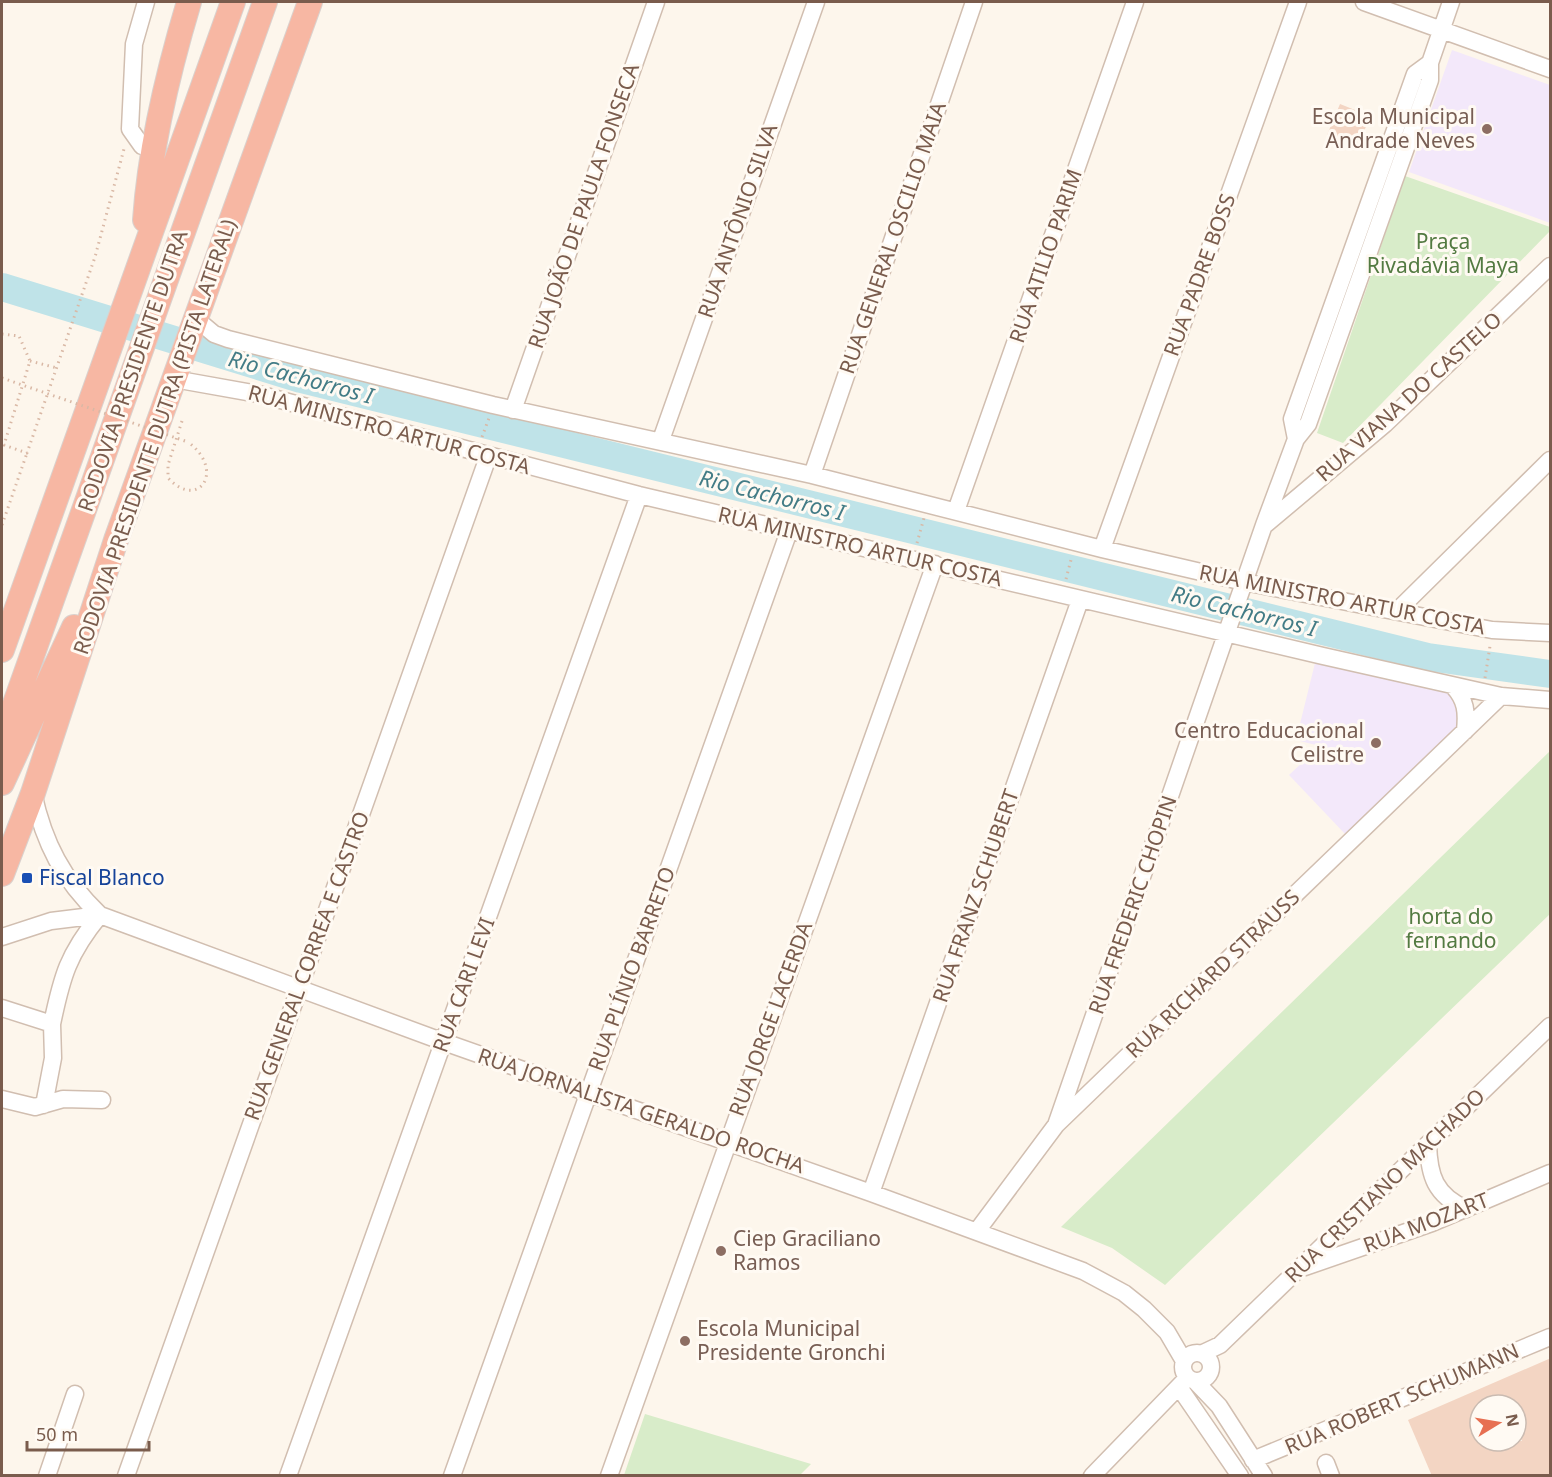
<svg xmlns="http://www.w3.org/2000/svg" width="1552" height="1477" viewBox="0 0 1552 1477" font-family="'Noto Sans',sans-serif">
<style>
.education{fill:#f3e8fa}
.green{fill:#d8ecc9}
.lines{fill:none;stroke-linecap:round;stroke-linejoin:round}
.river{stroke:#bfe3e8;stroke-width:28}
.building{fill:#f3d5c3;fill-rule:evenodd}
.minor-casing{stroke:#d1beb0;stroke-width:19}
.highway-casing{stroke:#dad1cd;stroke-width:26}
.path{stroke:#d9b8a5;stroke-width:3;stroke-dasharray:1.5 4.5;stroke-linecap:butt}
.minor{stroke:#fff;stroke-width:16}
.highway{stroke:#f7b7a3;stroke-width:24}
.path-bridge{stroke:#d9b8a5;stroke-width:3;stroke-dasharray:1.5 4.5;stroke-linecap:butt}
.education-dot{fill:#8d6e63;stroke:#fffaf3;stroke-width:2}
.transit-dot{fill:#1a4fb4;stroke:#fffaf3;stroke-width:2}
.labels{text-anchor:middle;stroke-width:6;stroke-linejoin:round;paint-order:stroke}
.education-label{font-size:21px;fill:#785e54;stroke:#fffaf3;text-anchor:end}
.street-label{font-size:21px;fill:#7a5c4d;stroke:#fffaf3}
.park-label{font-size:21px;fill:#537a41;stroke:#fffaf3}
.transit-label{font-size:21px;fill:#164399;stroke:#fffaf3;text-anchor:start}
.water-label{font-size:22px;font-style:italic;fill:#437c86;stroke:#fffaf3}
</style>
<rect width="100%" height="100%" fill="#fdf6ec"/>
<path class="education" d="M1452,50L1550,85V223L1409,172Z
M1317,655L1442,687L1453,696L1458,711V725L1452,734L1346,835L1289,775L1320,746L1296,740Z"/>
<path class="green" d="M1405,176L1550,227V231L1343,443L1317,433Z
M1550,751V914L1165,1285L1112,1248L1061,1227Z
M645,1414L811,1464L800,1475H624Z"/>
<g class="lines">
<path class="river" d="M2,287L301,379L1428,657L1550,674"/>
</g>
<path class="building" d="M1340,104L1370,116L1358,147L1327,135Z
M1551,1358V1476H1432L1408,1420ZM1480,1405H1516V1427L1522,1441H1480Z"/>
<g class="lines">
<defs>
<path id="minor" d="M1364,2L1550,69
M142,146L130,129L134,44L146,2
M195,318L214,334L228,339L493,405L812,475L1102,549L1244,582L1492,630L1550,633
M174,379L258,394L639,495L1323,656L1501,696L1550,700
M513,410L656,2
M1296,439L1292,419L1415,74L1430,63
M661,440L816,2
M812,475L974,2
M956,511L1135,2
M1265,525L1385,424L1550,266
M1102,549L1298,2
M1397,611L1550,460
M1453,686C1466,700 1467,712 1465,731
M33,793C44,843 63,880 100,915
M2,937L51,921L100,915L444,1042L871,1193L1083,1271L1124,1293L1144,1309L1167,1332L1184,1361
M2,1008L52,1024C62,976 68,954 100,915
M2,1099L35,1107L63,1099L102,1100
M44,1105L53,1058L52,1024
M1056,1125L1264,525L1296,439L1308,424L1430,80V63L1451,2
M1428,1144C1429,1176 1435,1195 1466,1209
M871,1193L1080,600
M977,1231L1056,1125L1501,696
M1305,1267L1432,1223L1550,1173
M1183 1367a14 14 0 1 1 28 0a14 14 0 1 1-28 0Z
M1203,1353L1220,1345L1550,1026
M1196,1382L1219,1406L1264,1476
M1179,1387L1240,1476
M1253,1460L1550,1337
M1326,1463L1331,1476
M47,1476L75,1394
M126,1476L488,457
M288,1476L639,495
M452,1476L789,531
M609,1476L935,564
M1092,1476L1187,1378"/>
<path id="highway" d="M145,220C150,147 168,72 189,2
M2,650L233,2
M2,740L265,2
M2,783L74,627
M2,874L33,793L116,540L310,2"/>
</defs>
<use href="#minor" class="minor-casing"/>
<use href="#highway" class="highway-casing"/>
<path class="path" d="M2,334L19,336L30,361L4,445L27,453L95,257L124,149
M30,361L57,368
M182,421L168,465V478C199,511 226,470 188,442
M482,437L489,418
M2,525L27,453
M917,543L924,518
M1066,579L1072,556
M1485,678L1490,646"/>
<use href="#minor" class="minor"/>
<use href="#highway" class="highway"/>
<path class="path-bridge" d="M2,378L188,442"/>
</g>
<g class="education-dot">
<circle cx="1487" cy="129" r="6"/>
<circle cx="1376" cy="743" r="6"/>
<circle cx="721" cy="1251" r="6"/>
<circle cx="685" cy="1341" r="6"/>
</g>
<rect class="transit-dot" x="21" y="872" width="12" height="12" rx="3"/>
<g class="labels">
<g class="education-label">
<text x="1475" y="124">Escola Municipal<tspan x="1475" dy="24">Andrade Neves</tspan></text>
<text x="1364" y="738">Centro Educacional<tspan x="1364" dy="24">Celistre</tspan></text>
<text x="733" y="1246" text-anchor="start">Ciep Graciliano<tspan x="733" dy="24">Ramos</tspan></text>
<text x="697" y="1336" text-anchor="start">Escola Municipal<tspan x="697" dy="24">Presidente Gronchi</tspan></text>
</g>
<g class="street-label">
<text transform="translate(584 206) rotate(-71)" y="7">RUA JOÃO DE PAULA FONSECA</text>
<text transform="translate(738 221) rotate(-71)" y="7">RUA ANTÔNIO SILVA</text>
<text transform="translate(893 238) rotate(-71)" y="7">RUA GENERAL OSCILIO MAIA</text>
<text transform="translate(1046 256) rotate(-71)" y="7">RUA ATILIO PARIM</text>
<text transform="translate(1200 275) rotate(-70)" y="7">RUA PADRE BOSS</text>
<text transform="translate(133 371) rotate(-71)" y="7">RODOVIA PRESIDENTE DUTRA</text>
<text transform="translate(1409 397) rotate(-42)" y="7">RUA VIANA DO CASTELO</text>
<text transform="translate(389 430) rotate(15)" y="7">RUA MINISTRO ARTUR COSTA</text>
<text transform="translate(155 437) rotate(-71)" y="7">RODOVIA PRESIDENTE DUTRA (PISTA LATERAL)</text>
<text transform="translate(860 547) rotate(13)" y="7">RUA MINISTRO ARTUR COSTA</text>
<text transform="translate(1342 600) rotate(11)" y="7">RUA MINISTRO ARTUR COSTA</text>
<text transform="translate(976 896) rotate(-71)" y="7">RUA FRANZ SCHUBERT</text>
<text transform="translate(1133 905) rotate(-71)" y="7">RUA FREDERIC CHOPIN</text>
<text transform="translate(307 966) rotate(-70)" y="7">RUA GENERAL CORREA E CASTRO</text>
<text transform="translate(632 969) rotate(-70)" y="7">RUA PLÍNIO BARRETO</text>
<text transform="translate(1213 974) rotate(-44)" y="7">RUA RICHARD STRAUSS</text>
<text transform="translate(464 985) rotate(-70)" y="7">RUA CARI LEVI</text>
<text transform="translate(771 1019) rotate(-70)" y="7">RUA JORGE LACERDA</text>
<text transform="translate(641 1111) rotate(19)" y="7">RUA JORNALISTA GERALDO ROCHA</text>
<text transform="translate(1385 1186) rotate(-44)" y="7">RUA CRISTIANO MACHADO</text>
<text transform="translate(1426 1223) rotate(-21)" y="7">RUA MOZART</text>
<text transform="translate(1402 1399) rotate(-23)" y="7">RUA ROBERT SCHUMANN</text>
</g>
<g class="park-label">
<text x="1443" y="249">Praça<tspan x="1443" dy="24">Rivadávia Maya</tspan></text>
<text x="1451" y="924">horta do<tspan x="1451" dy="24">fernando</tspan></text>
</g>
<g class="transit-label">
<text x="39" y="885">Fiscal Blanco</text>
</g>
<g class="water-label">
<text transform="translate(301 377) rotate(15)" y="8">Rio Cachorros I</text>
<text transform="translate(772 495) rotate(14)" y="8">Rio Cachorros I</text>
<text transform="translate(1244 611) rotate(14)" y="8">Rio Cachorros I</text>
</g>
</g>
<rect width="1552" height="1477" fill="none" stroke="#7a5c4d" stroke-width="6"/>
<g transform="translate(1498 1423) rotate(79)"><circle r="28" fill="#fffaf3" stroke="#cabbb1" stroke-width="1.5"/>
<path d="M0-4.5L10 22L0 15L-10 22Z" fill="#e76f51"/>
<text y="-9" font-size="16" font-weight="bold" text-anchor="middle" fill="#7a5c4d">N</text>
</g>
<path d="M27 1441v9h122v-9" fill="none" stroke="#7a5c4d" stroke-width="3"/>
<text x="36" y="1441" font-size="18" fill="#7a5c4d" stroke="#fffaf3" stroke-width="4.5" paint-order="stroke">50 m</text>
</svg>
